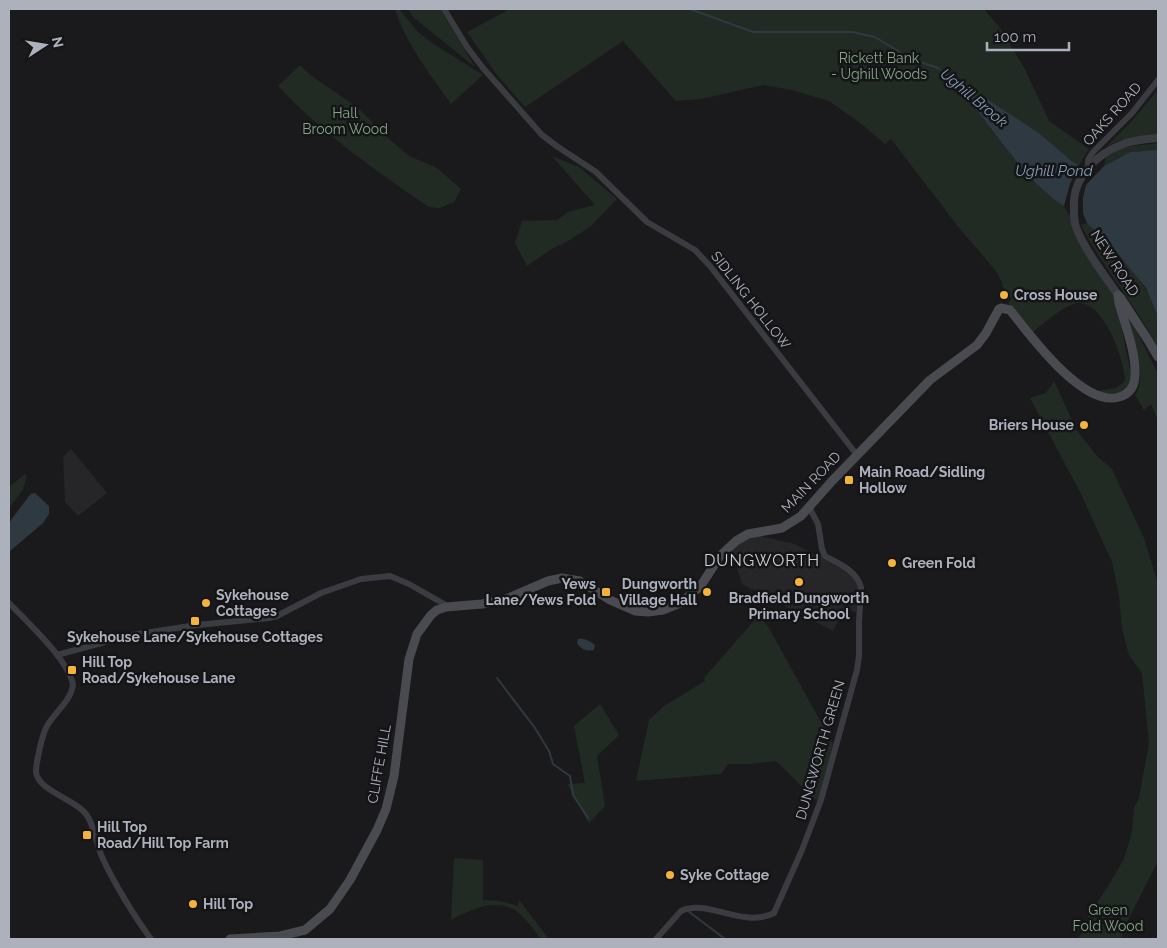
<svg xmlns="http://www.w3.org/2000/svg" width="1167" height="948" viewBox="0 0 1167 948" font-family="Raleway,sans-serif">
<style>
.built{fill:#262629}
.green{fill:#222b23}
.water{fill:#2f3941}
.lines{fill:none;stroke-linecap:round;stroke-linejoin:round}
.stream{stroke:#2f3941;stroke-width:2}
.minor{stroke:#3b3c41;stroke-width:6}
.tertiary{stroke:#3b3c41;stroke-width:8}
.secondary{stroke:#494b51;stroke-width:9}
.poi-dot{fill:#f3b33c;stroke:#151517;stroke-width:2}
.labels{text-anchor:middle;stroke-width:5;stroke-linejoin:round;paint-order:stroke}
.park-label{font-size:14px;fill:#84a686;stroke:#151517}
.street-label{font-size:14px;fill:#adb1bc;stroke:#151517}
.poi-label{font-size:14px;font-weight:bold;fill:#adb1bc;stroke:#151517;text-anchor:start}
.water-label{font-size:15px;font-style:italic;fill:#849fb6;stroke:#151517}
.quarter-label{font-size:16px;letter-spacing:1px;fill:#ced0d8;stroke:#151517}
</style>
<rect width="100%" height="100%" fill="#1a1a1c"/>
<path class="built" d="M71,449L107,493L78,516L65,502L63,457Z
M760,536L795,544L817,556L822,555L829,562L851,574L859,587L856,612L843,609L833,631L742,584L731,549L749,538Z"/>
<path class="green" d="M395,9H399L418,32L432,43L483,75L451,104C430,74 406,44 395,9Z
M408,9H440L475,67L413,17Z
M510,9H984L1000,28L1025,69L1049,121L1089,149L1079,165L1073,162L1039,133L938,68C948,79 960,90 969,101C998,137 1026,181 1064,206L1115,296L1131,374L1129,386C1119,395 1110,395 1097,391L1116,388L1125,381C1125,361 1104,302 1079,303C1064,304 1045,323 1033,332L1008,303L1012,299L1002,286V282L996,271L960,229L891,139L885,144L860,123L829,101L792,90L763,85L701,99L676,101L623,41L525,107L497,75L467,32Z
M300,65L309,74L358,108L388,138L409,156L437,168L461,189L454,202L440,208L429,207C376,171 322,133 278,86Z
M1157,91H1158V135L1120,140L1106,147L1131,122Z
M1158,143V150L1130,152L1104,166L1106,157L1124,147Z
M552,156L579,167L617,199L590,227L568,241L550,250L527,266L515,243L522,221L557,220L568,212L595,205Z
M1087,223C1107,243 1155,289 1158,318C1159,328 1158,339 1158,349C1137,305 1103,269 1081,225Z
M1126,310L1158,374V421L1151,404L1144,410L1135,395C1149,378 1131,330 1126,310Z
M1054,381L1077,431L1098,457L1112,469L1144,538L1158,584V861L1124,928L1121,939H1077L1084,931L1089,914L1107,888L1124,859L1132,832L1134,808L1139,798L1149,743L1142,673L1129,655L1122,629L1119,595L1112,562L1080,492L1030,398L1046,393Z
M25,474L27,476L23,490L9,508V487Z
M759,615L769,628L833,744L818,802L776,761L749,764H728L721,774L636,781L649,720L664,706L705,681L704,678Z
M600,704L619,735L597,756L605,806L589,823L567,784L585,783L574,726Z
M454,858L483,860V900L500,901L518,906L519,900L549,939H541C534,930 525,917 515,910C495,898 469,910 451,920Z"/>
<path class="water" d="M936,66L1039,133L1073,162L1079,165L1070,184L1064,206C1024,180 999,136 968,100C958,88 946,77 936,66Z
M1158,150V316L1146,288L1117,253L1087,223L1083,213V198L1086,185L1104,166L1130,152Z
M35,493L49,506V514L43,523L9,552V526L11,520L29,496L31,494Z
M578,639C584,638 590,641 595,645L594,650C586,652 581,649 577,643Z"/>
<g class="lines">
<path class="stream" d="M690,9L753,32H852L875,37L911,59L938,68
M497,678L535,728L549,751L553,764L570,776L573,795L588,818
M688,911L725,939"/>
<path class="minor" d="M444,9L467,47L483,68L542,135L558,147L596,172L647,222L695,250L710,266L857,455
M1089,166C1086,161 1090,156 1094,151L1132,113L1158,80
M9,603C27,622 69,660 73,685C71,701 55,712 47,726C42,735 37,759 36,770C35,790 75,799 86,814C95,826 96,844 102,857C114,883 134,916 151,939
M57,655L131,635L197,625L269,618L277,616L321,593L361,579L390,576L409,584L444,604L446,607
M656,939L681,911C707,898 744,929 774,913L802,850L821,800L857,670L859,656V622L861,587C856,570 839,564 825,556L822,549L818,524L809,507"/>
<path class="tertiary" d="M1118,295C1105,276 1084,249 1076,227C1073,219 1074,209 1074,200C1076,175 1097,154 1121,145C1131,140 1147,139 1158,138"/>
<path class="secondary" d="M1120,297L1148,340L1158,357
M230,939L280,936L305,930L330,909L350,880L377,830L386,809L394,776L409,659L417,634L431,615L437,610L446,607L482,604L506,599L548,581L562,578L580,581L610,600L635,611L648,612L663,610L680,603L700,587L720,556L736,541L748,534L782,528L801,516L832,481L930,380L977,345L986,333L999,309L1001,308L1010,310C1030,335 1083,408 1119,397C1130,394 1135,386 1135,374C1136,353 1125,324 1119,303L1118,295"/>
</g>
<g class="poi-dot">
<circle cx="1004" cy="295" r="5"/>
<circle cx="1084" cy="425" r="5"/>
<rect x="844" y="475" width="10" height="10" rx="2.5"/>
<circle cx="892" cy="563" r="5"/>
<circle cx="799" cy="582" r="5"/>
<rect x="601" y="587" width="10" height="10" rx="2.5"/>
<circle cx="707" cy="592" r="5"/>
<circle cx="206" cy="603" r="5"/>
<rect x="190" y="616" width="10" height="10" rx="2.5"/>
<rect x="67" y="665" width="10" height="10" rx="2.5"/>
<rect x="82" y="830" width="10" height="10" rx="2.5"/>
<circle cx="670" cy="875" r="5"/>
<circle cx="193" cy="904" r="5"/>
</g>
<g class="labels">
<g class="park-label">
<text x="879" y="63">Rickett Bank<tspan x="879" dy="16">- Ughill Woods</tspan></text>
<text x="345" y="118">Hall<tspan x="345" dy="16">Broom Wood</tspan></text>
<text x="1108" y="915">Green<tspan x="1108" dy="16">Fold Wood</tspan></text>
</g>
<g class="street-label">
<text transform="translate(1112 114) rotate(-48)" y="5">OAKS ROAD</text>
<text transform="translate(1115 263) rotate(57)" y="5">NEW ROAD</text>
<text transform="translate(751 300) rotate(52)" y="5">SIDLING HOLLOW</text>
<text transform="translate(811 482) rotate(-46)" y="5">MAIN ROAD</text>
<text transform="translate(820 750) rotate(-74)" y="5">DUNGWORTH GREEN</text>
<text transform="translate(379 764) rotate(-80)" y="5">CLIFFE HILL</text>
</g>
<g class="poi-label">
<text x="1014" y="300">Cross House</text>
<text x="1074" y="430" text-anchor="end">Briers House</text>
<text x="859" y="477">Main Road/Sidling<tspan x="859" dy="16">Hollow</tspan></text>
<text x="902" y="568">Green Fold</text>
<text x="596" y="589" text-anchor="end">Yews<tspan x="596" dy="16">Lane/Yews Fold</tspan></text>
<text x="697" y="589" text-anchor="end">Dungworth<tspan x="697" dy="16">Village Hall</tspan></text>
<text x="216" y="600">Sykehouse<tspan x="216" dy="16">Cottages</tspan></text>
<text x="799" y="603" text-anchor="middle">Bradfield Dungworth<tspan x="799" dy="16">Primary School</tspan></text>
<text x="195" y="642" text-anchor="middle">Sykehouse Lane/Sykehouse Cottages</text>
<text x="82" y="667">Hill Top<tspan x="82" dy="16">Road/Sykehouse Lane</tspan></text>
<text x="97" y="832">Hill Top<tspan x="97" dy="16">Road/Hill Top Farm</tspan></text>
<text x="680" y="880">Syke Cottage</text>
<text x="203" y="909">Hill Top</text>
</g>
<g class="water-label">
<text transform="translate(974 98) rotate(40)" y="5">Ughill Brook</text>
<text x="1054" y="176">Ughill Pond</text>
</g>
<g class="quarter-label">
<text x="762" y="566">DUNGWORTH</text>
</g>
</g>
<rect width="1167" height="948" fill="none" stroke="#adb1bc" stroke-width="20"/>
<g transform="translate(45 45) rotate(78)" stroke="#151517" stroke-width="4" paint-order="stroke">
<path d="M0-4L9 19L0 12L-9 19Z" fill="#adb1bc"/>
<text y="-8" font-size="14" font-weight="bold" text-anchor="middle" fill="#adb1bc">N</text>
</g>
<path d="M987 42v8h82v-8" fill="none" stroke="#adb1bc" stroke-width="2.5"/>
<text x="994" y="42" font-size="15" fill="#adb1bc" stroke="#151517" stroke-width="4" paint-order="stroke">100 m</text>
</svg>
